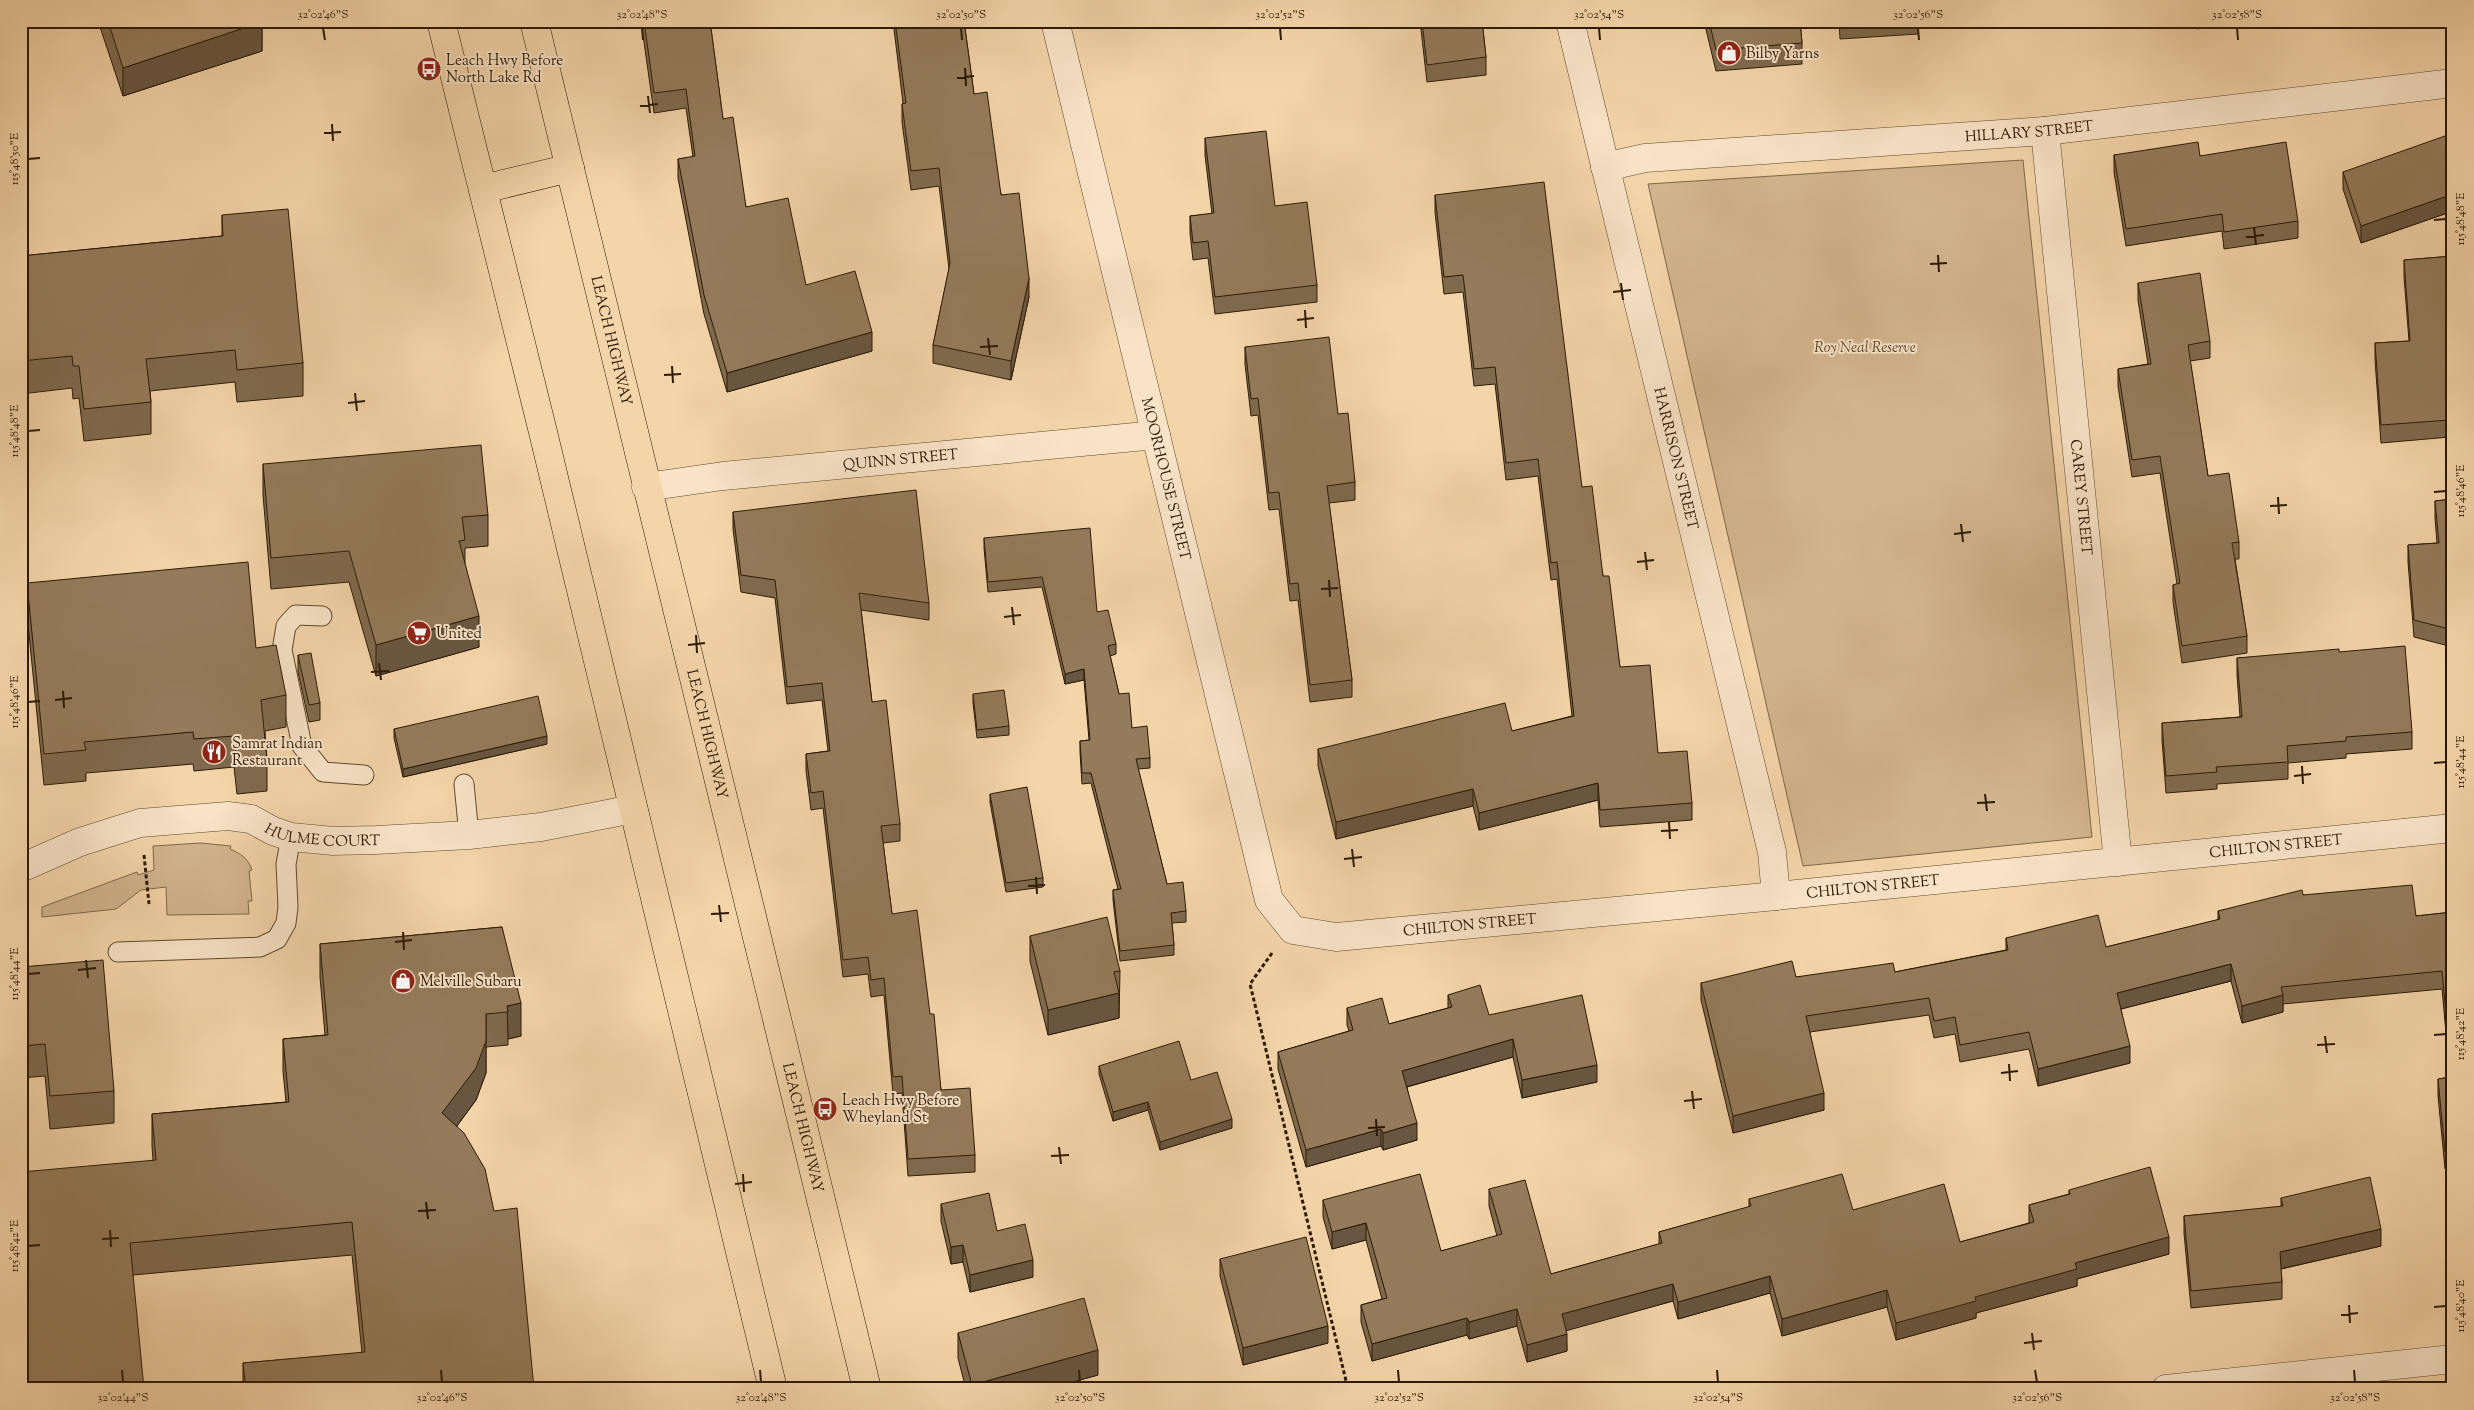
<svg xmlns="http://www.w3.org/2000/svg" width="2474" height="1410" viewBox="0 0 2474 1410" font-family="'Sorts Mill Goudy',serif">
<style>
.green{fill:#d2b48d;stroke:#7f674a}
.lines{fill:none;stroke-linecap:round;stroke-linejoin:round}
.service-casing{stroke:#5e482f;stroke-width:21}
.minor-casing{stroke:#5e482f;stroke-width:29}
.trunk-casing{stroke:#2c1a06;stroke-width:29}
.path{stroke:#2c1a06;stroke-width:3;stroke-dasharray:4 2.5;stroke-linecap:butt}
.service{stroke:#f8e3c7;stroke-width:19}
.minor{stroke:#f8e3c7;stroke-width:28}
.trunk{stroke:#f4d4a9;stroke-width:28}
.wall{fill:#7f6a4e;stroke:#2c1a06}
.shaded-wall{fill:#685640;stroke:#2c1a06}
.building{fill:#947b5b;stroke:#2c1a06}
.ticks{fill:none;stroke:#2c1a06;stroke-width:2}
.labels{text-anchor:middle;stroke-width:4;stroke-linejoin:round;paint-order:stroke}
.poi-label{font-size:15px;fill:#2c1a06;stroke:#f8e3c7;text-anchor:start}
.street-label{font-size:15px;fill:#2c1a06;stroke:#f8e3c7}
.park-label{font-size:15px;font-style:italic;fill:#5e482e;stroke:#f8e3c7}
.neatline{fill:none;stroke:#2c1a06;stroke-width:2}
.ticks-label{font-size:12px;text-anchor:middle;fill:#2c1a06}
</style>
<rect width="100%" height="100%" fill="#f4d4a9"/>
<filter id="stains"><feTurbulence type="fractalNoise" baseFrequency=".004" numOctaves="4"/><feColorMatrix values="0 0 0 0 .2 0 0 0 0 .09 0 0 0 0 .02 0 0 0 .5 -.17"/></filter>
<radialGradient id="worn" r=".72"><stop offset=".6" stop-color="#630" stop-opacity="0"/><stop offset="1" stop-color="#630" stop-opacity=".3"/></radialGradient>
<path class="green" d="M2023,160L2092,837L1803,866L1648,184Z
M201,843L231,846L230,849C241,854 248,858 252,870L249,871L252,901H248L249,914L167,915L166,887L141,890L116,909L42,917V907L137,872L138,875L154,870L153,846Z"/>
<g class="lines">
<defs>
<path id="service" d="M322,616L296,615L286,626L282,650L302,746L323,772L364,775
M464,784L469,835
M118,952L260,947L277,939L286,923L288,907L286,864L291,837"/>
<g id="minor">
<path id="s1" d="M1055,21L1269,900L1293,930L1336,937L1776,896L2453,828"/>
<path id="s2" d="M1570,21L1772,852L1776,896"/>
<path id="s3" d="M2045,131L2118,862"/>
<path id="s4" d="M1605,167L1645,158L2045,131L2453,83"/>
<path id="s5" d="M646,487L723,476L1156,435"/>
<path id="s6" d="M21,868L80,842L140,823L228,816L251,819L273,831L291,837L333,841L376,840L469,835L541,827L633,809"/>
<path d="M2166,1389L2453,1359"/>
</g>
<g id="trunk">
<path d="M441,21L543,432L773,1389"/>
<path id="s7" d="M534,21L867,1389"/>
<path d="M483,189L570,168"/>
</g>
</defs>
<use href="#service" class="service-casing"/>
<use href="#minor" class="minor-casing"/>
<use href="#trunk" class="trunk-casing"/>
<path class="path" d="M144,855L149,904
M1272,953L1250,984L1348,1389"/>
<use href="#service" class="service"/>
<use href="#minor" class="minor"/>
<use href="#trunk" class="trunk"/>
</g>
<path class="wall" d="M98,21H262V51L123,96Z
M641,21H710L723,119L746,207L806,285L872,351L727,392L704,314L678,178V159L693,157L686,108L654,113Z
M893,21H964L974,94L1029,297L1011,380L933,363V345L949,269L939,186L911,190L902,122V104L903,103Z
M1420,21H1482L1486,57V75L1427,82Z
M1704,21H1800L1802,43V64L1716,71Z
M1839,21H1918V34L1840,39Z
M1205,138L1275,206L1317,285V302L1215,314L1208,258L1193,260L1190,233V216L1212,214L1205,155Z
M2114,155L2200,156L2298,221V238L2224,249L2222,231L2126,246L2114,172Z
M2453,157V211L2361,243L2343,189V172Z
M1435,195L1582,487L1603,576L1620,667L1658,753L1692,803V820L1600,827L1598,800L1479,830L1473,806L1336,839L1318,766V749L1512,731L1572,716L1557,579L1551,580L1538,476L1506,480L1495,384L1474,386L1463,292L1444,294L1435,212Z
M222,215L303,363V396L237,402L235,382L150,391L151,402V434L84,441L79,398L73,399L72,388L21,394V256L222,236Z
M2453,256V455L2450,437L2381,443L2375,360V343L2409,341L2404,277V260Z
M2138,283L2210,341V358L2190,361L2208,476L2239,542V559H2235L2247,636V653L2182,663L2173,602V585L2177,584L2160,473L2132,477L2118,386V369L2148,364L2138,300Z
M1245,347L1338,414L1355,482V500L1329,503L1352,680V697L1310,702L1298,600L1290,601L1279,509L1269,510L1258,415L1251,416L1245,364Z
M263,464L488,515V546L465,548V563L479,647L376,676L349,582L271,589L263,495Z
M2453,499V647L2414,637L2408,562V545L2437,543L2435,518V501Z
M733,512L929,603V620L861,610L872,702L900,824V841L883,843L892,914L930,1014L941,1090L975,1155V1172L908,1176L902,1093L893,1094L884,995L871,997L868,974L843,977L823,808L811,810L806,771V754L828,751L822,700L787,704L775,598L741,592L733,529Z
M984,538L1097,612L1116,644V654L1110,656L1119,694L1132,728L1150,758V768L1138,769L1167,884L1186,911V922L1172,923L1174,945V955L1120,961L1113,900V890L1118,889L1091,783L1082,784L1080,752V741L1089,740L1084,680L1065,684L1042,587L988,592L984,548Z
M27,583L256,648L286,695V727L265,731L267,759V791L237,794L234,767L194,771L193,764L86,773V781L44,785L27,614Z
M2339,652L2412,732V749L2346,754V758L2288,763V779L2217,784V789L2166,793L2162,740V723L2240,717L2237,675V658Z
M298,655L320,703V720L309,722L298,672Z
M973,694L1009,726V735L977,738L973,703Z
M394,729L547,744L403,777L394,738Z
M990,794L1043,878V887L1006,892L990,802Z
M2303,895L2416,916L2453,912V1169H2445L2438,1096V1079L2450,1077L2442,989L2283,1004V1012L2242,1023L2231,981L2121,1009L2130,1063L2038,1086L2029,1049L1960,1062L1955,1034L1934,1038L1929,1015L1810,1032L1824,1110L1733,1133L1701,1000V983L1796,977L1895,972L2006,950V938L2106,947L2218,920V911Z
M502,927L521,1036L508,1039V1045L486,1047V1073L476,1100L457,1126L534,1389H243V1363L362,1353L352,1255L133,1275L21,1389L153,1160L152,1146V1114L286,1102L283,1071V1039L325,1035L320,977V944Z
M1030,936L1120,971L1119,1018L1048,1035L1030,961Z
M21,967L114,1091V1123L50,1129L45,1076L21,1078Z
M1448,995L1489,1015L1597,1082L1522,1098L1513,1057L1407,1087L1417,1140L1383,1150L1381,1146L1306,1167L1278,1069V1052L1349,1031L1347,1025V1008L1389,1024L1448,1008Z
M1099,1066L1191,1080L1232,1128L1160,1150L1148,1110L1113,1121L1099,1074Z
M1489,1189L1551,1274L1659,1244V1232L1749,1207V1199L1853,1210L1960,1242L2029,1223V1205L2069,1194V1190L2169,1254L2077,1279V1286L1976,1313V1318L1896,1340L1887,1307L1782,1336L1770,1293L1678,1319L1673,1301L1566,1330L1567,1351L1527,1362L1517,1326L1469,1339L1467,1335L1372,1361L1361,1322V1305L1382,1299L1366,1240L1332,1249L1323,1217V1200L1441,1251L1497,1236L1489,1206Z
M2281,1198L2381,1246L2281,1269L2282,1282V1299L2191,1308L2184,1233V1216L2281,1207Z
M941,1204L997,1231L1033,1277L970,1292L963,1262L951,1264L941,1221Z
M1220,1259L1328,1343L1243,1365L1220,1276Z
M958,1333L1098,1375L1047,1389H966L958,1358Z"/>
<path class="shaded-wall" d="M2197,21H2225V22L2197,29Z
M262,22V51L123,96V68Z
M2453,194V211L2361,243V226Z
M1029,278V297L1011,380V361Z
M872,332V351L727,392V373Z
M479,616V647L376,676V645Z
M1084,669V680L1065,684V674Z
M547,736V744L403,777V769Z
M1598,783V800L1479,830V813Z
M1473,789V806L1336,839V822Z
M2231,964V981L2117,1010V993Z
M1119,993V1018L1048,1035V1010Z
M2283,995V1012L2242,1023V1006Z
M521,1003V1036L508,1039L507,1006Z
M486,1014V1073L476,1100L442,1146V1113Z
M1513,1039V1057L1402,1088V1071Z
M2130,1046V1063L2038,1086V1069Z
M1597,1065V1082L1522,1098V1080Z
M1824,1093V1110L1733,1133V1116Z
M1148,1102V1110L1113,1121V1112Z
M1232,1119V1128L1160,1150V1142Z
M1417,1123V1140L1383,1150V1133Z
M1381,1129V1146L1306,1167V1150Z
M1366,1223V1240L1332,1249V1232Z
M2381,1229V1246L2280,1269V1252Z
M2169,1237V1254L2077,1279V1286L1976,1313V1318L1896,1340V1323L2075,1263Z
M963,1245V1262L951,1264V1247Z
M1033,1260V1277L970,1292V1275Z
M1770,1276V1293L1678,1319V1302Z
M1673,1284V1301L1562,1332V1314Z
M1887,1290V1307L1782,1336V1319Z
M1517,1309V1326L1469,1339V1322Z
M1467,1318V1335L1372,1361V1344Z
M1328,1326V1343L1243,1365V1348Z
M1567,1334V1351L1527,1362V1345Z
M1098,1350V1375L1047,1389H972V1385Z"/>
<path class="building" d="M108,21H262V22L123,68Z
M644,21H710L723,119L733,117L746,207L788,198L806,285L855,271L872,332L727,373L704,295L678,159L695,156L686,89L654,93Z
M895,21H964L974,94L987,92L1001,195L1019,193L1029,278L1011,361L933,345L950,263L939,168L911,171L902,104L906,103Z
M1422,21H1482L1486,57L1427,65Z
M1709,21H1800L1802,43L1716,50Z
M1840,21H1857L1840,22Z
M1266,131L1275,206L1307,202L1317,285L1215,297L1208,241L1193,243L1190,216L1214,213L1205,138Z
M2445,136L2453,157V194L2361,226L2343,172Z
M2198,142L2200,156L2286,142L2298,221L2224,232L2222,214L2126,229L2114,155Z
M1544,182L1582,487L1592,486L1603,576H1609L1620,667L1650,665L1658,753L1687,751L1692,803L1600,810L1598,783L1479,813L1473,789L1336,822L1318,749L1505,703L1512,731L1574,716L1557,562L1551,563L1538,459L1506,463L1495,367L1474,369L1463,275L1444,277L1435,195Z
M288,209L303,363L237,370L235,350L146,359L151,402L84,409L79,366H73L72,356L21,361V256L223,236L222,215Z
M2453,256V438L2450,420L2381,425L2375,343L2410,341L2404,260Z
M2200,273L2210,341L2188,345L2208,476L2229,473L2239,542L2232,543L2247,636L2182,646L2173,585L2180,583L2160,456L2132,460L2118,369L2151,364L2138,283Z
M1329,337L1338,414L1348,413L1355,482L1327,486L1352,680L1310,685L1298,583L1290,584L1279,492L1269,493L1258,398L1251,399L1245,347Z
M481,445L488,515L462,517L465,540L459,541L479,616L376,645L349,551L271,558L263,464Z
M916,490L929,603L859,593L872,702L886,700L900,824L881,826L892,914L917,910L930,1014H934L941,1090L970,1088L975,1155L908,1159L902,1076L893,1077L884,978L871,980L868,957L843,960L823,791L811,793L806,754L830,751L822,683L787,687L775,580L741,575L733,512Z
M2453,499V630L2414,620L2408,545L2439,543L2435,501Z
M1090,528L1097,612L1108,610L1116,644L1108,646L1119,694L1129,693L1132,728L1147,726L1150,758L1136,759L1167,884L1183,882L1186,911L1171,913L1174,945L1120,951L1113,890L1121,889L1091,773H1082L1080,741L1090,740L1084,669L1065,674L1042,577L988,582L984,538Z
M248,562L256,648L276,645L286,695L261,700L267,759L237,762L234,736L194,739L193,732L84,742L86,750L44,754L27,583Z
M2405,646L2412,732L2346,737V741L2287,746L2288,762L2216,767L2217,772L2166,776L2162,723L2242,717L2237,658L2339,649V652Z
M311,653L320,703L309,705L298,655Z
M1004,690L1009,726L977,730L973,694Z
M538,696L547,736L403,769L394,729Z
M1027,787L1043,878L1006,883L990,794Z
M2412,885L2416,916L2453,912V1152H2445L2438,1079L2452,1077L2442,971L2281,987L2283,995L2242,1006L2231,964L2117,993L2130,1046L2038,1069L2029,1032L1960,1045L1955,1017L1934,1021L1929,998L1806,1016L1824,1093L1733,1116L1701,983L1792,961L1796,977L1893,963L1895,972L2008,950L2006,938L2098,915L2106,947L2220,919L2218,911L2302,890L2303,895Z
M1107,917L1120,971L1114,972L1119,993L1048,1010L1030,936Z
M502,927L521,1003L507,1006L508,1012L486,1014V1041L476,1068L442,1113L464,1133L485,1169L494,1211L517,1208L534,1389H246L243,1363L365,1352L352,1222L130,1243L144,1389H21V1172L156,1160L152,1114L289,1102L283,1039L328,1035L320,944Z
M103,960L114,1091L50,1096L45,1044L21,1046V967Z
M1480,985L1489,1015L1582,995L1597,1065L1522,1080L1513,1039L1402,1071L1417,1123L1383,1133L1381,1129L1306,1150L1278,1052L1353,1030L1347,1008L1382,998L1389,1024L1452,1007L1448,995Z
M1179,1041L1191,1080L1217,1072L1232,1119L1160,1142L1148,1102L1113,1112L1099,1066Z
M2150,1167L2169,1237L2075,1263L2077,1269L1975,1297L1976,1301L1896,1323L1887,1290L1782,1319L1770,1276L1678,1302L1673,1284L1562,1314L1567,1334L1527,1345L1517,1309L1469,1322L1467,1318L1372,1344L1361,1305L1387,1298L1366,1223L1332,1232L1323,1200L1420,1174L1441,1251L1502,1234L1489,1189L1525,1180L1551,1274L1662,1243L1659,1232L1751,1206L1749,1199L1842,1174L1853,1210L1944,1184L1960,1242L2034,1222L2029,1205L2070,1194L2069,1190Z
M2370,1177L2381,1229L2280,1252L2282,1282L2191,1291L2184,1216L2283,1206L2281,1198Z
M989,1193L997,1231L1025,1224L1033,1260L970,1275L963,1245L951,1247L941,1204Z
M1306,1237L1328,1326L1243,1348L1220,1259Z
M1084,1298L1098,1350L972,1385L958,1333Z"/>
<path class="ticks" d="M323,28L325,40M642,28L643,40M961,28L962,40M1280,28L1281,40M1599,28L1600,40M1918,28L1919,40M2237,28L2238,40M965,68L966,86M957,78L974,76M648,96L650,113M640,106L658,104M332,124L333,141M324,133L341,132M28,159L40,158M2434,220L2446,219M2254,227L2256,245M2246,237L2264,235M1938,255L1939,272M1930,264L1947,263M1621,283L1623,300M1613,292L1631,290M1305,310L1306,328M1297,320L1314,318M988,338L990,355M980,347L998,346M672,366L673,383M664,375L681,374M355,393L357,411M348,403L365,401M28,431L40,430M2434,492L2446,491M2278,497L2279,514M2270,506L2287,505M1961,524L1963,542M1954,534L1971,532M1645,552L1647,570M1637,562L1654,560M1329,580L1330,597M1321,589L1338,588M1012,607L1014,625M1004,617L1021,615M696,635L697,653M688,645L705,643M379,663L381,680M371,672L389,671M63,691L64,708M55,700L72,698M28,702L40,701M2434,763L2446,762M2302,766L2303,784M2294,776L2311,774M1985,794L1987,811M1977,803L1995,802M1669,822L1670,839M1661,831L1678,830M1352,849L1354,867M1344,859L1362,857M1036,877L1037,894M1028,886L1045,885M719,905L721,922M711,914L729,913M403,932L404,950M395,942L412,940M86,960L88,978M78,970L96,968M28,974L40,973M2434,1035L2446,1034M2325,1036L2327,1053M2317,1045L2335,1044M2009,1064L2010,1081M2001,1073L2018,1071M1692,1091L1694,1109M1684,1101L1702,1099M1376,1119L1377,1136M1368,1128L1385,1127M1059,1147L1061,1164M1051,1156L1069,1155M743,1174L744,1192M735,1184L752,1182M426,1202L428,1219M418,1211L436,1210M110,1230L111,1247M102,1239L119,1238M28,1246L40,1245M2349,1305L2350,1323M2434,1307L2446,1306M2341,1315L2358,1313M2032,1333L2034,1350M2024,1343L2042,1341M122,1370L123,1382M441,1370L442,1382M760,1370L761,1382M1079,1370L1080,1382M1398,1370L1399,1382M1717,1370L1718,1382M2035,1370L2037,1382M2354,1370L2355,1382"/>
<defs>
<symbol id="shop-disc" viewBox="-11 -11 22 22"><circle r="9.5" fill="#8f2418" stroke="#f8e3c7"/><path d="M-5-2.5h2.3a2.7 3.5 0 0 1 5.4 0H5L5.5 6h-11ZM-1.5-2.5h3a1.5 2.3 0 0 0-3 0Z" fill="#fff"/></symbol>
<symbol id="bus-disc" viewBox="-11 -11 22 22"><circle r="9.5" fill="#8f2418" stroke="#f8e3c7"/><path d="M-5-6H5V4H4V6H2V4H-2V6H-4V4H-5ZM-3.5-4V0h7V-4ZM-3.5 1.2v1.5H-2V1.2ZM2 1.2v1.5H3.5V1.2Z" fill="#fff"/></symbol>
<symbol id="supermarket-disc" viewBox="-11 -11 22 22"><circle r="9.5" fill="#8f2418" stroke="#f8e3c7"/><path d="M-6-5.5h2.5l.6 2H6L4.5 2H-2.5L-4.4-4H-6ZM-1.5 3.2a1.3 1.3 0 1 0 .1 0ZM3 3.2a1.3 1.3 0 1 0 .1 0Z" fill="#fff"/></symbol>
<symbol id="restaurant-disc" viewBox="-11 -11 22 22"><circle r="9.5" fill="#8f2418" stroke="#f8e3c7"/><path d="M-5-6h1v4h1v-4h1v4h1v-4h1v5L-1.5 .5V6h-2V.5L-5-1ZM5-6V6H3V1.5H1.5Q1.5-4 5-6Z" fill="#fff"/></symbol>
</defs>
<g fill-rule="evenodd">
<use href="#shop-disc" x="1715" y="39" width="28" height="28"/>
<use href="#bus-disc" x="415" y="55" width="28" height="28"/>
<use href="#supermarket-disc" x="405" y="619" width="28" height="28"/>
<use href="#restaurant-disc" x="200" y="738" width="28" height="28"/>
<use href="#shop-disc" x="389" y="967" width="28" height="28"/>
<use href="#bus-disc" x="811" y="1095" width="28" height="28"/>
</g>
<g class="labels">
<g class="poi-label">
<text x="1746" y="58">Bilby Yarns</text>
<text x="446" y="65">Leach Hwy Before<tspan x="446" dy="17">North Lake Rd</tspan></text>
<text x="436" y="638">United</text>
<text x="232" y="748">Samrat Indian<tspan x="232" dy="17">Restaurant</tspan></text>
<text x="420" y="986">Melville Subaru</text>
<text x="842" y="1105">Leach Hwy Before<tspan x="842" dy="17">Wheyland St</tspan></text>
</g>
<g class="street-label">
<text dy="5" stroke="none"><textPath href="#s4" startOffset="426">HILLARY STREET</textPath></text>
<text dy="5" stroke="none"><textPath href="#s7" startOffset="329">LEACH HIGHWAY</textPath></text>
<text dy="5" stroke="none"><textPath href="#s2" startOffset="450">HARRISON STREET</textPath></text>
<text dy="5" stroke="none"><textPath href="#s5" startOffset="256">QUINN STREET</textPath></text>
<text dy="5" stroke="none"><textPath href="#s1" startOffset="471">MOORHOUSE STREET</textPath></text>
<text dy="5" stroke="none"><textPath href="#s3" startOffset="368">CAREY STREET</textPath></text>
<text dy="5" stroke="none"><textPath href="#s7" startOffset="734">LEACH HIGHWAY</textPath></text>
<text dy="5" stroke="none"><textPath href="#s6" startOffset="314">HULME COURT</textPath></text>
<text dy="5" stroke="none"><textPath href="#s1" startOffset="1931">CHILTON STREET</textPath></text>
<text dy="5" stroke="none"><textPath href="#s1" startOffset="1526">CHILTON STREET</textPath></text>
<text dy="5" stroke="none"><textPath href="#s1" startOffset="1121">CHILTON STREET</textPath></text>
<text dy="5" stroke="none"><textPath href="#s7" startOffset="1139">LEACH HIGHWAY</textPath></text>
</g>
<g class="park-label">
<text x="1865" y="352">Roy Neal Reserve</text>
</g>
</g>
<rect width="2474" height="1410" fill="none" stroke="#f4d4a9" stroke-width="55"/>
<rect x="28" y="28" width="2418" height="1354" class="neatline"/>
<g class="ticks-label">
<text x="323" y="18">32°02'46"S</text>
<text x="642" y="18">32°02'48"S</text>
<text x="961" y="18">32°02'50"S</text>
<text x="1280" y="18">32°02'52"S</text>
<text x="1599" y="18">32°02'54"S</text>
<text x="1918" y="18">32°02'56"S</text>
<text x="2237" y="18">32°02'58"S</text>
<text transform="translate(14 159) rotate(-90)" y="4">115°48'50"E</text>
<text transform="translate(2460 219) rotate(-90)" y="4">115°48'48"E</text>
<text transform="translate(14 431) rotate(-90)" y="4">115°48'48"E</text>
<text transform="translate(2460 491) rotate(-90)" y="4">115°48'46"E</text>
<text transform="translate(14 702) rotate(-90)" y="4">115°48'46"E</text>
<text transform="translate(2460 762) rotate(-90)" y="4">115°48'44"E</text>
<text transform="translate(14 974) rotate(-90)" y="4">115°48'44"E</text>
<text transform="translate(2460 1034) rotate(-90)" y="4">115°48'42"E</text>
<text transform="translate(14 1246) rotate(-90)" y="4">115°48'42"E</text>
<text transform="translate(2460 1306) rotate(-90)" y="4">115°48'40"E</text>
<text x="123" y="1401">32°02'44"S</text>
<text x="442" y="1401">32°02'46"S</text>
<text x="761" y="1401">32°02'48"S</text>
<text x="1080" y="1401">32°02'50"S</text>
<text x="1399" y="1401">32°02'52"S</text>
<text x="1718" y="1401">32°02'54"S</text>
<text x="2037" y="1401">32°02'56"S</text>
<text x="2355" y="1401">32°02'58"S</text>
</g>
<rect width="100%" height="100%" filter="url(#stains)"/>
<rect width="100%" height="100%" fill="url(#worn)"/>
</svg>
